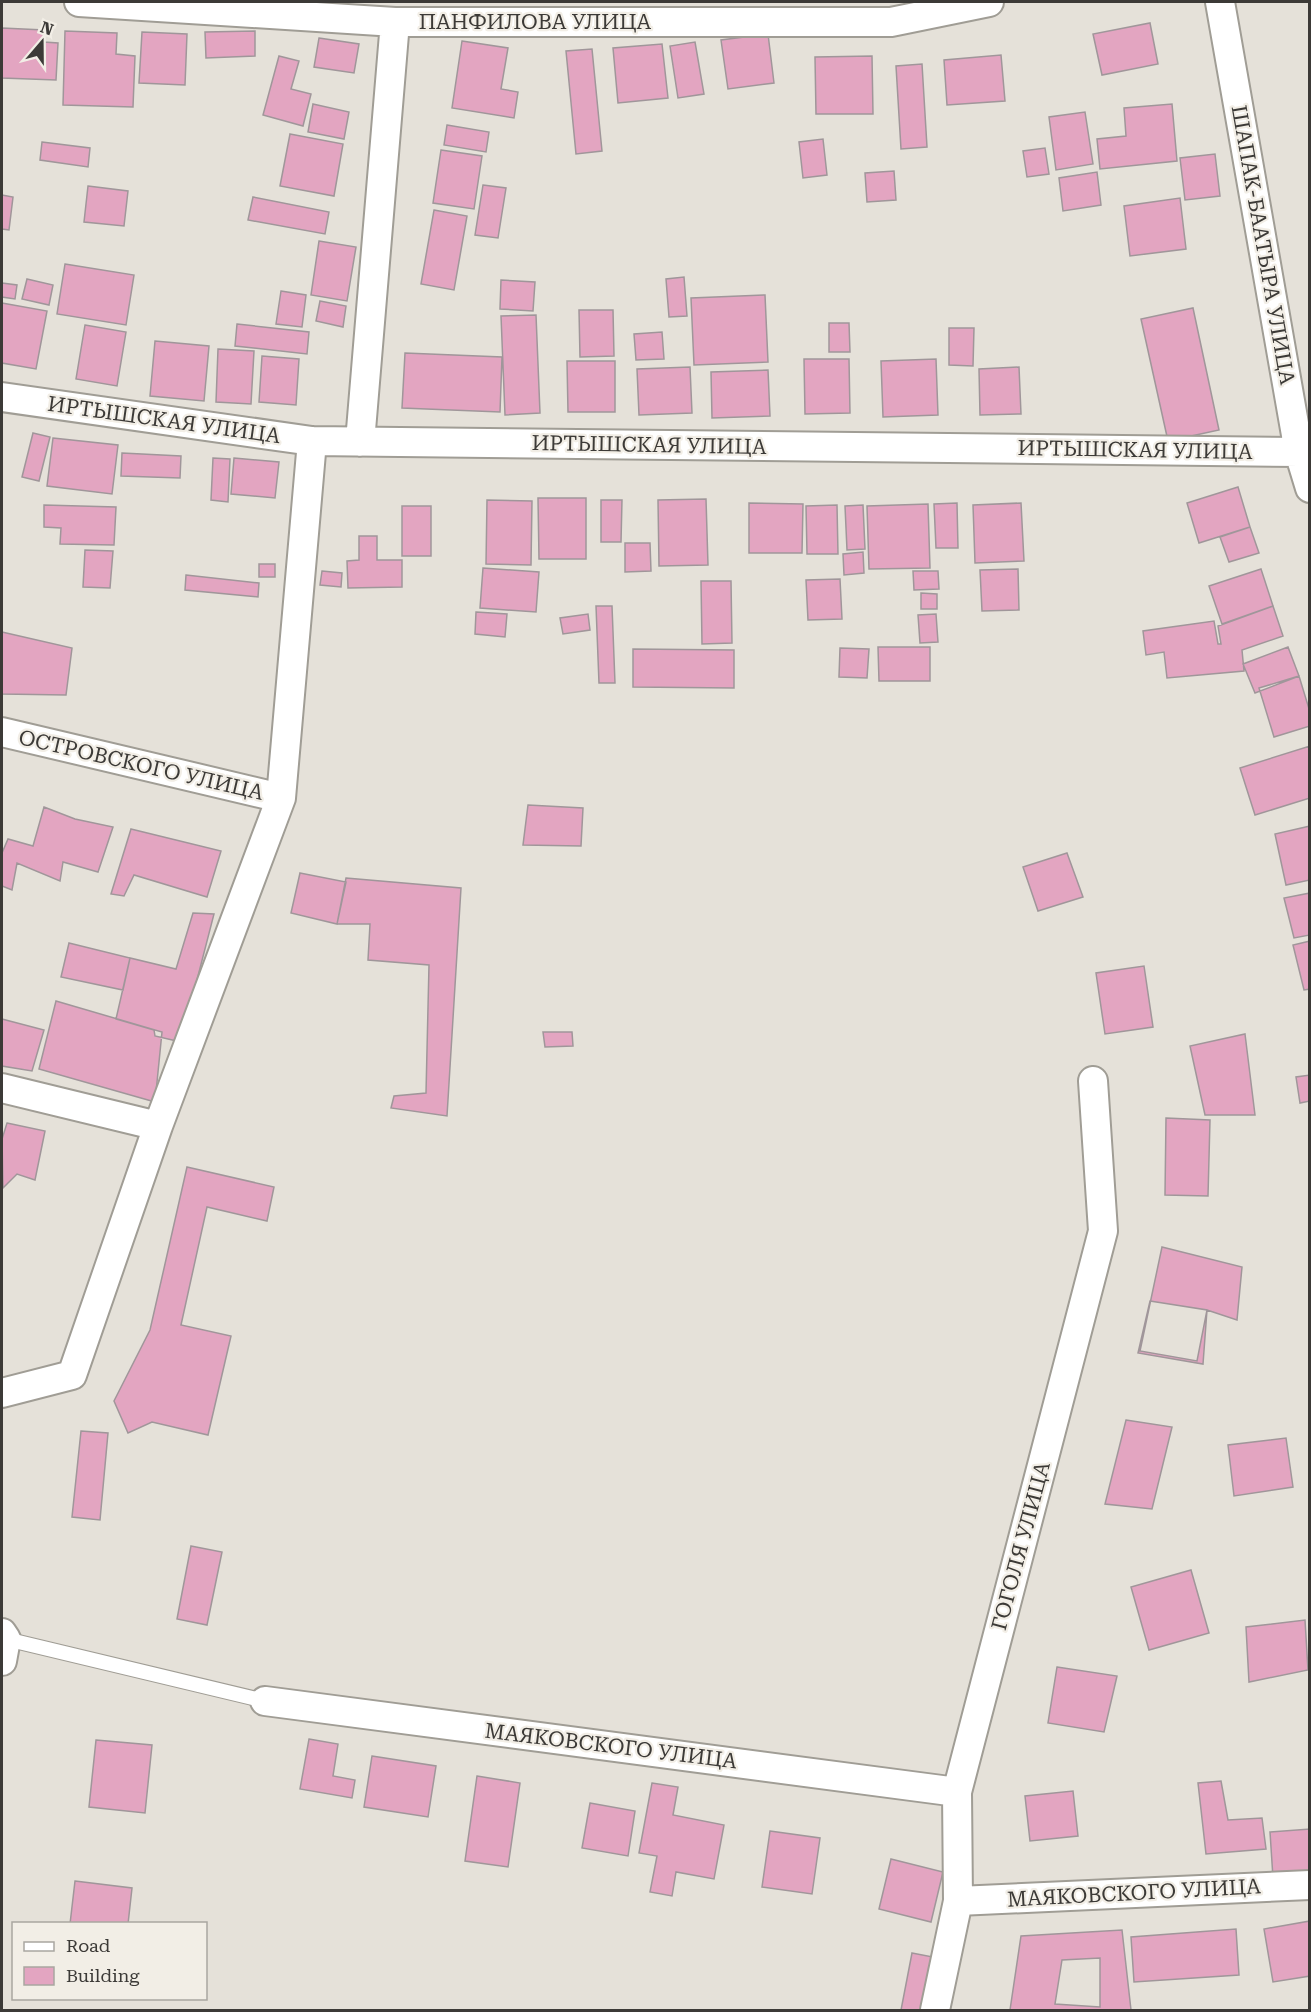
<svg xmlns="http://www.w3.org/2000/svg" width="1311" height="2012" viewBox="0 0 1311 2012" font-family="'Roboto Serif',serif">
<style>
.building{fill:#e3a5c1;stroke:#a0969a;stroke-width:1.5;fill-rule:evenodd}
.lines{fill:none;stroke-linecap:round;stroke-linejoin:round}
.lane-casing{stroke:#a09d95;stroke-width:16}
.street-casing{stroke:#a09d95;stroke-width:32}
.lane{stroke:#fff;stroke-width:14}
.street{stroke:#fff;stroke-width:28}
.labels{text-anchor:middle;stroke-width:4.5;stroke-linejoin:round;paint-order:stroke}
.street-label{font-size:21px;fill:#3c3a37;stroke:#f2eee6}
</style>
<rect width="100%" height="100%" fill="#e5e1d9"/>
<path class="building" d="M1150,23L1158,64L1102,75L1093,34Z
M2,28L44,30V42L58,43L56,80L2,78Z
M65,31L117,33L116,54L135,56L133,107L63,105Z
M255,31V56L206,58L205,32Z
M142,32L187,34L185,85L139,83Z
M768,34L774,83L728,89L721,40Z
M319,38L359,44L354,73L314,67Z
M462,41L508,48L501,89L518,92L514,118L452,108Z
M695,42L704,94L678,98L670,46Z
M662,44L668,98L618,103L613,48Z
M592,49L602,151L576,154L566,51Z
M1001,55L1005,101L947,105L944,60Z
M279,56L299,61L291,89L311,94L303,126L263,115Z
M872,56L873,114H816L815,57Z
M922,64L927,147L901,149L896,66Z
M313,104L349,112L344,139L308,132Z
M1172,104L1177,161L1100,169L1097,139L1126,136L1124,108Z
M1085,112L1093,164L1056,170L1049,117Z
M447,125L489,132L486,152L444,145Z
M290,134L343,144L334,196L280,186Z
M823,139L827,175L803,178L799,142Z
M42,142L90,148L88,167L40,160Z
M1045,148L1049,174L1027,177L1023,151Z
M441,150L482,156L474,209L433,203Z
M1215,154L1220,196L1185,200L1180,158Z
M894,171L896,200L867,202L865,173Z
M1097,172L1101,205L1063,211L1059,178Z
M483,185L506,188L498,238L475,235Z
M88,186L128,191L124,226L84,222Z
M2,195L13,197L9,230L2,229Z
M253,197L329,212L325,234L248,220Z
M1180,198L1186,249L1130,256L1124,206Z
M434,210L467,216L454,290L421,284Z
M319,241L356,247L347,301L311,295Z
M65,264L134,275L126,325L57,314Z
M684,277L687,316L669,317L666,279Z
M27,279L53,285L49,305L22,299Z
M501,280L535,282L533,311L500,309Z
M2,283L17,285L15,299L2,297Z
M281,291L306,295L302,327L276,324Z
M765,295L768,362L694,365L691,298Z
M320,301L346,306L343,327L316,321Z
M2,303L47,311L36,369L2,363Z
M1193,308L1219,430L1168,441L1141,319Z
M579,310H613L614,356L580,357Z
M536,315L540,413L505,415L501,316Z
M829,323H849L850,352H829Z
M237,324L309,332L307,354L235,346Z
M85,325L126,332L117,386L76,379Z
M949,328H974L973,366L949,365Z
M662,332L664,359L636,360L634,334Z
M155,341L209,346L204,401L150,396Z
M218,349L254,351L251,404L216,402Z
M405,353L502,357L500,412L402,408Z
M262,356L299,359L296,405L259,402Z
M804,359H849L850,413L805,414Z
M936,359L938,415L883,417L881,361Z
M567,361H615V412H568Z
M690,367L692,413L639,415L637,369Z
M1019,367L1021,414L980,415L979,369Z
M768,370L770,416L712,418L711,372Z
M33,433L50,437L39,481L22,477Z
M53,438L118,445L112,494L47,486Z
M122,453L181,456L180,478L121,476Z
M213,458L230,459L228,502L211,500Z
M234,458L279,462L275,498L231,494Z
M1238,487L1250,527L1199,543L1187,503Z
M538,498H586V559H539Z
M706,499L708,565L659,566L658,500Z
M487,500L532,501L531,565L486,564Z
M601,500H622L621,542H601Z
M749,503L803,504L802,553H749Z
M957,503L958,548H936L934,504Z
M1021,503L1024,561L975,563L973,505Z
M928,504L930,568L869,569L867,506Z
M44,505L116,507L114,545L60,544L61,528L44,527Z
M837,505L838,554H807L806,506Z
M863,505L865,549L847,550L845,506Z
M402,506H431V556H402Z
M1250,527L1259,553L1229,562L1220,537Z
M359,536H377V560H402V587L348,588L347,561L359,560Z
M625,543H650L651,571L625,572Z
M85,550L113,551L110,588L83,587Z
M863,552L864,573L844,575L843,554Z
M259,564H275V577H259Z
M483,568L539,572L536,612L480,608Z
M1018,569L1019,610L982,611L980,570Z
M1261,569L1273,606L1222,624L1209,586Z
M322,571L342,573L341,587L320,585Z
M913,571H938L939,589L914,590Z
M186,575L259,583L258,597L185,590Z
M840,579L842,619L808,620L806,580Z
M701,581H731L732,643L702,644Z
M921,593L937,594V609H921Z
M596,606H612L615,683H599Z
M1273,606L1283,636L1242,650L1244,671L1167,678L1164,652L1146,655L1143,631L1214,621L1218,644H1221L1218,626Z
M476,612L507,614L505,637L475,634Z
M588,614L590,630L563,634L560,618Z
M936,614L938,642L920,643L918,615Z
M2,632L72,648L66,695L2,694Z
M878,647H930V681H879Z
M1288,647L1299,676L1255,693L1243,664Z
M840,648L869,649L867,678L839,677Z
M633,649L734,650V688L633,687Z
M1299,676L1310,712V726L1274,737L1259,688Z
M1310,746V798L1255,815L1240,768Z
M528,805L583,808L581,846L523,845Z
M44,807L75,819L113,827L98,872L63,862L60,881L17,863L12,890L2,886V853L8,839L33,846Z
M1310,826V880L1286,885L1275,834Z
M131,829L221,851L207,897L134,875L124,896L111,894Z
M1067,853L1083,897L1038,911L1023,867Z
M300,873L346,882L337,924L291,913Z
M346,878L461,888L447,1116L391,1108L394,1096L426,1093L429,965L368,960L370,924H337Z
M1310,893V935L1294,938L1284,898Z
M193,913L214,914L181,1042L155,1036L154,1030L116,1019L130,958L176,969Z
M1310,941V989L1304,990L1293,945Z
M69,943L130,958L123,990L61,977Z
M1144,966L1153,1027L1105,1034L1096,973Z
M56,1001L162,1032L155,1102L39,1069Z
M2,1019L44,1030L32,1071L2,1066Z
M543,1032H572L573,1046L545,1047Z
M1245,1034L1255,1115H1205L1190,1046Z
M1310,1075V1101L1300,1103L1296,1077Z
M1166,1118L1210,1120L1208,1196L1165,1195Z
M7,1123L45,1131L35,1180L17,1174L3,1188L2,1139Z
M187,1167L274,1187L267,1221L207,1207L181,1325L231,1336L208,1435L152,1422L128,1433L114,1401L150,1330Z
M1162,1247L1242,1267L1237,1320L1207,1310L1197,1361L1140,1351Z
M1150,1301L1207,1310L1203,1364L1138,1353Z
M1126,1420L1172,1427L1152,1509L1105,1504Z
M81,1431L108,1433L100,1520L72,1517Z
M1286,1438L1293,1487L1234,1496L1228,1445Z
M191,1546L222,1552L207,1625L177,1619Z
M1191,1570L1209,1633L1149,1650L1131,1587Z
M1305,1620L1308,1670L1249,1682L1246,1627Z
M1057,1667L1117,1676L1104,1732L1048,1723Z
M309,1739L338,1744L333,1776L355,1780L352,1798L300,1789Z
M96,1740L152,1745L145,1813L89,1807Z
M372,1756L436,1766L428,1817L364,1807Z
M477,1776L520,1783L508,1867L465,1861Z
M1221,1781L1228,1820L1262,1818L1266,1849L1206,1854L1198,1783Z
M652,1783L678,1787L673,1815L724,1825L714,1879L676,1872L672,1896L650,1892L657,1856L639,1853Z
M1073,1791L1078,1836L1030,1841L1025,1796Z
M590,1803L635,1811L628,1856L582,1848Z
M1310,1829V1877L1273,1878L1270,1832Z
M770,1831L820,1838L812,1894L762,1887Z
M891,1859L943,1872L931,1922L879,1909Z
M75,1881L132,1888L128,1924H70Z
M1310,1921V1976L1273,1982L1264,1929Z
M1236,1929L1239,1975L1134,1982L1131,1937Z
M1122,1930L1131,2010H1010L1021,1936ZM1100,1958V2007L1055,2004L1062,1960Z
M912,1953L933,1957L922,2010H901Z"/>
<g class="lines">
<defs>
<path id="lane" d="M6,1639L265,1701"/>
<path id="street" d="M79,2L395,22H891L989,2
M1220,2L1299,452L1310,488
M2,397L312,441L1299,452
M360,442L395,22
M2,732L281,798
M2,1088L158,1126
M2,1393L72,1375L158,1126L281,798L312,441
M2,1633L6,1639L2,1661
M265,1701L957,1792
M958,1901L1310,1885
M935,2010L958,1901L957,1792L1103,1231L1093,1081"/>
</defs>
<use href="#lane" class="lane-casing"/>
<use href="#street" class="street-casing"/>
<use href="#lane" class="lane"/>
<use href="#street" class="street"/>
</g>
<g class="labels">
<g class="street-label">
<text x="535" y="29">ПАНФИЛОВА УЛИЦА</text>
<text transform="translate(1263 245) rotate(80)" y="7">ШАПАК-БААТЫРА УЛИЦА</text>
<text transform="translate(164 420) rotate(8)" y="7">ИРТЫШСКАЯ УЛИЦА</text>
<text transform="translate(649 445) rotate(1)" y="7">ИРТЫШСКАЯ УЛИЦА</text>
<text transform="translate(1135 450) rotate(1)" y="7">ИРТЫШСКАЯ УЛИЦА</text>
<text transform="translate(141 765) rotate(13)" y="7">ОСТРОВСКОГО УЛИЦА</text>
<text transform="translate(1021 1546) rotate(-75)" y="7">ГОГОЛЯ УЛИЦА</text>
<text transform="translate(611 1746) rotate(7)" y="7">МАЯКОВСКОГО УЛИЦА</text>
<text transform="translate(1134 1893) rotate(-3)" y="7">МАЯКОВСКОГО УЛИЦА</text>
</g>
</g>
<rect width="1311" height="2012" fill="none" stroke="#3c3a37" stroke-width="6"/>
<rect x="12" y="1922" width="195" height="78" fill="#f2eee6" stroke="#a9a6a0" stroke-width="1.5"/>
<rect x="24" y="1942" width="30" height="9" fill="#ffffff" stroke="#a9a6a0" stroke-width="1.5"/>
<text x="66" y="1952" font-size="18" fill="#3c3a37">Road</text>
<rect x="24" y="1967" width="30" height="18" fill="#e3a5c1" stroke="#a9a6a0" stroke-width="1.5"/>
<text x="66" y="1982" font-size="18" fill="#3c3a37">Building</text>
<g transform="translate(42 42) rotate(20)" stroke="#f2eee6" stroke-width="4.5" paint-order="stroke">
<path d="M0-4.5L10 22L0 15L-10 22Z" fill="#3c3a37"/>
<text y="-9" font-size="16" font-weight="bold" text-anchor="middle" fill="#3c3a37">N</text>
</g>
</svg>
